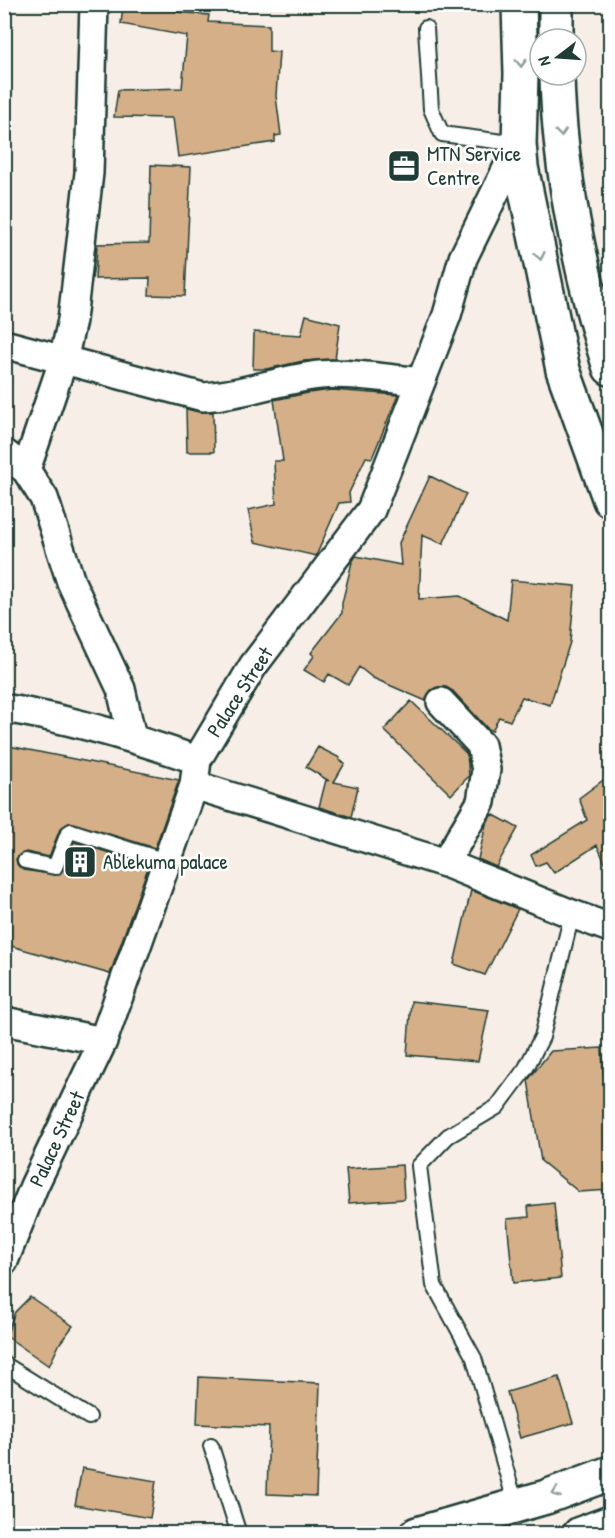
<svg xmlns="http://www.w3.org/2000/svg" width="615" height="1538" viewBox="0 0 615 1538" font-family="'Patrick Hand',sans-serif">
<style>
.building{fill:#d5af87;stroke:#1f3d34;stroke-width:1.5}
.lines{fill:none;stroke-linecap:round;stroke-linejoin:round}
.service-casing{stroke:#1f3d34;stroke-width:18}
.minor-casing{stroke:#1f3d34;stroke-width:32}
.tertiary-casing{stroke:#1f3d34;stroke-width:38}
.primary-casing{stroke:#1f3d34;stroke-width:38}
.service{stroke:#fff;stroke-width:14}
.minor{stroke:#fff;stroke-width:27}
.tertiary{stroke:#fff;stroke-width:33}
.primary{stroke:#fff;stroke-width:33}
.oneway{stroke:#8f9e9a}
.labels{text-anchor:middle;stroke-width:5;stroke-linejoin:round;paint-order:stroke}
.poi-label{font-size:21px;fill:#1f3d34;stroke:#fff;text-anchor:start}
.street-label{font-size:21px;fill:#1f3d34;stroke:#fff}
</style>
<rect width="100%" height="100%" fill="#f7efe7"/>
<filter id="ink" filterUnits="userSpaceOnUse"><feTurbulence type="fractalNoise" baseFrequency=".0167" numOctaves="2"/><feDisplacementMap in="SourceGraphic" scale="12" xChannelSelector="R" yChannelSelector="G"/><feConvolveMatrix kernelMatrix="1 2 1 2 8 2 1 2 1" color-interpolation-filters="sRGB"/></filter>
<g filter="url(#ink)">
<path class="building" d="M145,4H178L176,12L209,15L208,22L269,25V51L279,52L276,96L281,135L275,136V142L178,157L173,118L114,117L118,90L182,88L187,36L121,24L123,6L144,8Z
M151,165L191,167L185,296L149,295L150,278L95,279L97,244L149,243Z
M306,315L340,324L335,359L303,361L267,369H253L254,332L301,335Z
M332,390L398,395L372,458L366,457L349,493L350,502L339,503L316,556L255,542L248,510L276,504L274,461H283L274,400L308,393Z
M186,409L199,412H213L214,452H187Z
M430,476L466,494L443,544L422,535L419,599L460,596L507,620L511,580L575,586L570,642L550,705L522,697L510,721L499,717L492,731L487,728L453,691L446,687H438L431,690L426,701L373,678L359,667L348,685L329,674L324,682L304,670L314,656L311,653L342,613V603L352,562L356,556L401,565L399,543Z
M411,701L467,754L469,776L451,795L384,730Z
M4,745L179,780L155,848L70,822L60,829L49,857L26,852L19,855L16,859L17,864L23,870L58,875L63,870L74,842L149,865L110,974L4,944Z
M318,747L340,758L339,760L345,763L334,782L358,787L351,817L319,807L326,780L329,781L306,767Z
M610,775V874L597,845L554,873L546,862L536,866L531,855L587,820L579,798Z
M492,814L518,828L496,867L478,859L486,824Z
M471,890L518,909L485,975L454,964Z
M411,1001L489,1010L478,1061L407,1055Z
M602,1048L610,1190L579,1192L541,1161L528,1080L551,1051Z
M402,1165L404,1199L349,1203L346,1169Z
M554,1203L561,1278L513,1283L507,1219L529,1217L528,1206Z
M30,1297L73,1326L60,1343L49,1366L6,1336L15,1312Z
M199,1377L320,1383L316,1496L267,1494L269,1427L197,1424Z
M559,1377L573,1423L520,1438L507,1392Z
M82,1468L156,1481L150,1518L75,1505Z"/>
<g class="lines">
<defs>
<path id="service" d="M426,28L431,109L442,134L519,144
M25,861L55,867L68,833L71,831L153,857L166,865
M4,1364L89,1417
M211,1446L239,1534
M516,1505L474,1358L434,1285L419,1166L448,1136L497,1107L526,1068L542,1037L572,914"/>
<path id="minor" d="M4,344L203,397C243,395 280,379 320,375C350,372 391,379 421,382
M4,453L26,470L44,498L71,582L121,689L132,737
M26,470L63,361L72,320L89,173L94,4
M441,702L481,745L486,770L481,802L445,863
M4,708C70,719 134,738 197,760
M194,785L445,863L572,914L610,928
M4,1021L103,1041
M4,1261L34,1186L103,1041L194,785L197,760L253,666L371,510L447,315L463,258L519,144"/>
<path id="tertiary" d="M519,4L521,74L519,144L521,167L563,370L610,500
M417,1534L546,1497L610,1473"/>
<path id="primary" d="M556,4V39
M557,75C559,170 581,277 610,368
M580,1534L610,1523"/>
</defs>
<use href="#service" class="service-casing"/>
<use href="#minor" class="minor-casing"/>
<use href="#tertiary" class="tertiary-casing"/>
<use href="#primary" class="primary-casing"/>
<use href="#service" class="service"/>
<use href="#minor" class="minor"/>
<use href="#tertiary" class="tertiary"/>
<use href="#primary" class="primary"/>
</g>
<defs><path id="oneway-chevron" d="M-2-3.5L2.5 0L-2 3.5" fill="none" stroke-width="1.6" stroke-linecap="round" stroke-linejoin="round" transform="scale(1.5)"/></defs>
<g class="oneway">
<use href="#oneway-chevron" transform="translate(521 63) rotate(88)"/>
<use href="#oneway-chevron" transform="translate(561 133) rotate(84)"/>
<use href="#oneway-chevron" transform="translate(540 256) rotate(78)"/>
<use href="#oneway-chevron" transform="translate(556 1493) rotate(160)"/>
</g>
</g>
<defs>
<symbol id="office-square" viewBox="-11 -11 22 22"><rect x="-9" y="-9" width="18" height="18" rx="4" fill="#1f3d34" stroke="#fff"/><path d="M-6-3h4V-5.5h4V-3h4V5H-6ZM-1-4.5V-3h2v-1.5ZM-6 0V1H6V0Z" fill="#fff"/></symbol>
<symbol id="building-square" viewBox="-11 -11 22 22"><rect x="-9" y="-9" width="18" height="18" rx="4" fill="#1f3d34" stroke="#fff"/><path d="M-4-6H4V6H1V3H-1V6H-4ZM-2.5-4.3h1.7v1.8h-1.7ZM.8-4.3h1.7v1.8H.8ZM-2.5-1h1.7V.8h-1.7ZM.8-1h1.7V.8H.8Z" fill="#fff"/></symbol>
</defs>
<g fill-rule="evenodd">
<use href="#office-square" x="385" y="147" width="38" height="38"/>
<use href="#building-square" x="61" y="843" width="38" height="38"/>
</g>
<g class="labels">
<g class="poi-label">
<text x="427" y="161">MTN Service<tspan x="427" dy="24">Centre</tspan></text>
<text x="103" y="869">Ablekuma palace</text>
</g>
<g class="street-label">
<text transform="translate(240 692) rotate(-57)" y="7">Palace Street</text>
<text transform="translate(57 1139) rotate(-65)" y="7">Palace Street</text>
</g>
</g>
<rect width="615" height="1538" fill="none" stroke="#fff" stroke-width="24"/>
<rect x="12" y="12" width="591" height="1514" fill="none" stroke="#1f3d34" stroke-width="2" filter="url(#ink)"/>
<g transform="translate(558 57) rotate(253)"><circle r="28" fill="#ffffff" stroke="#a5b1ae" stroke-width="1.5"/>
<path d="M0-4.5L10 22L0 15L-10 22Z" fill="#1f3d34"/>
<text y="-9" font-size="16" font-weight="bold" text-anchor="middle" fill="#1f3d34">N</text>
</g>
</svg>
